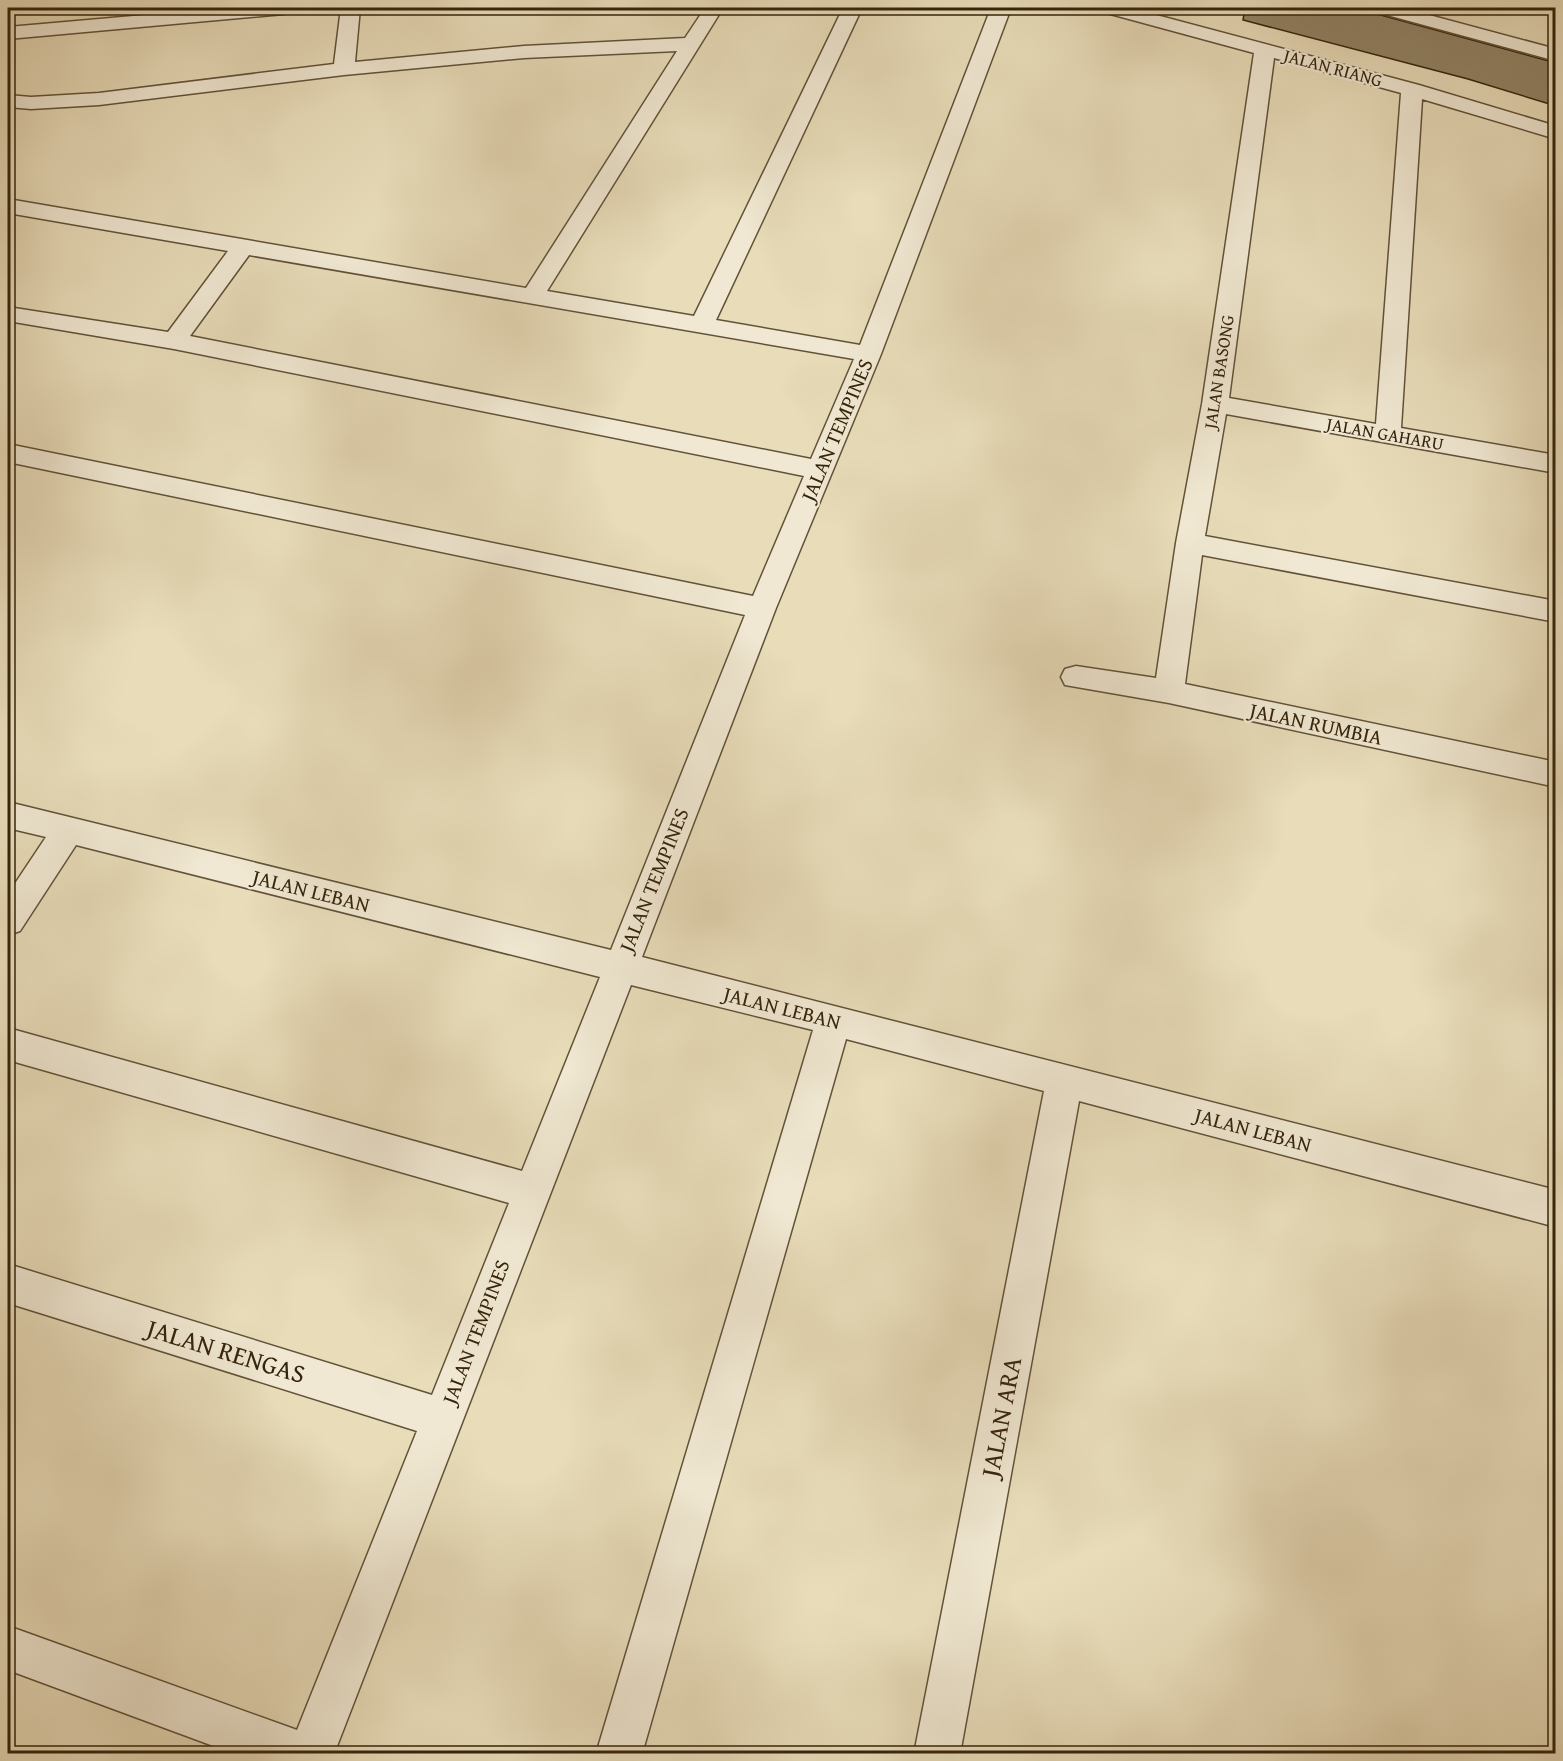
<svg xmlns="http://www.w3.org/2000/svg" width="1563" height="1761" viewBox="0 0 1563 1761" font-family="'Gentium Book Plus',serif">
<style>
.building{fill:#928466;stroke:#35240d;stroke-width:1.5}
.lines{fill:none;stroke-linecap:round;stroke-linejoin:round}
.minor-casing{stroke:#625238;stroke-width:3}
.minor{fill:#f0e8d2;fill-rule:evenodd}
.labels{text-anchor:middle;stroke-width:4.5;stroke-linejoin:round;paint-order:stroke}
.far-street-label{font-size:18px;fill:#35240d;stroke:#f0e8d2}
.street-label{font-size:21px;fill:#35240d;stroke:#f0e8d2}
.near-street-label{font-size:26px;fill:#35240d;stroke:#f0e8d2}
</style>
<rect width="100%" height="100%" fill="#e8dcb9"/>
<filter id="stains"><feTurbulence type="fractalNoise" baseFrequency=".00333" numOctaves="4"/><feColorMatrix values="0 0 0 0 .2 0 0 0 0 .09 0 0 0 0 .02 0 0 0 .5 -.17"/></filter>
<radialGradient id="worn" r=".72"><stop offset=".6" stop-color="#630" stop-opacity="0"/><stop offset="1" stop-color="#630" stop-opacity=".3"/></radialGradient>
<path class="building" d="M1245,8H1355L1556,63V106L1468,79L1243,20Z"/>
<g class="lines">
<defs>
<path id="minor" d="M225,8H294L284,14L8,39V27Z
M341,8H360L355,62L524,46L685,38L705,8H723L547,291L694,316L843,8H862L716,320L860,345L991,8H1011L881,354L776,608L642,957L1556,1190V1227L1079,1101L960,1754H914L1044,1091L846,1039L642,1754H596L813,1030L631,985L334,1754H235L8,1670V1626L297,1730L417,1431L8,1303V1264L432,1395L509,1203L8,1060V1028L522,1171L600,977L76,845L20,931L8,935V894L46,837L8,828V802L611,950L745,615L8,462V444L753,596L804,476L174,349L8,321V307L168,332L228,251L8,213V199L526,288L677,51L524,58L344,75L99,105L31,109L8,107V95L31,97L99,93L334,64ZM249,255L854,359L811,459L190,336Z
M1101,8H1130L1419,85L1556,126V139L1422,99L1401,428L1556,455V473L1226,414L1205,536L1556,601V622L1202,555L1185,684L1556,762V787L1169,703L1065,685L1061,677L1065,669L1076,666L1156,678L1176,543L1202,404L1254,53L1103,12ZM1274,58L1401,93L1376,424L1229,398Z
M1373,8H1403L1556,49V61L1376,12Z"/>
</defs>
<use href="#minor" class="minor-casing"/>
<use href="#minor" class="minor"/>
</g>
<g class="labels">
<g class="far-street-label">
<text transform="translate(1333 68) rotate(15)" y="6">JALAN RIANG</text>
<text transform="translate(1219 372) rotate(-81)" y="6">JALAN BASONG</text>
<text transform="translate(1385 434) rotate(10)" y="6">JALAN GAHARU</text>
</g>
<g class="street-label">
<text transform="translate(837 430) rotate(-67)" y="7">JALAN TEMPINES</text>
<text transform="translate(1316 724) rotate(12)" y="7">JALAN RUMBIA</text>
<text transform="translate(654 880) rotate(-68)" y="7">JALAN TEMPINES</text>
<text transform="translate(311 891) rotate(14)" y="7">JALAN LEBAN</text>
<text transform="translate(782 1008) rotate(14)" y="7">JALAN LEBAN</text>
<text transform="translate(1253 1130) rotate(15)" y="7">JALAN LEBAN</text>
<text transform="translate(476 1332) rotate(-69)" y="7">JALAN TEMPINES</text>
</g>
<g class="near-street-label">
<text transform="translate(226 1351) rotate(17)" y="9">JALAN RENGAS</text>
<text transform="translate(1001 1417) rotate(-79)" y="9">JALAN ARA</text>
</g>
</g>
<rect width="1563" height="1761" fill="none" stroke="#e8dcb9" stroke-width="30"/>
<rect x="9" y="9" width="1545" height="1743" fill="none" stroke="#35240d" stroke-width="3"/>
<rect x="15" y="15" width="1533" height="1731" fill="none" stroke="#35240d" stroke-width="1.5"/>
<rect width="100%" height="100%" filter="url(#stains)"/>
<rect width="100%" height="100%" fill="url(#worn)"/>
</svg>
